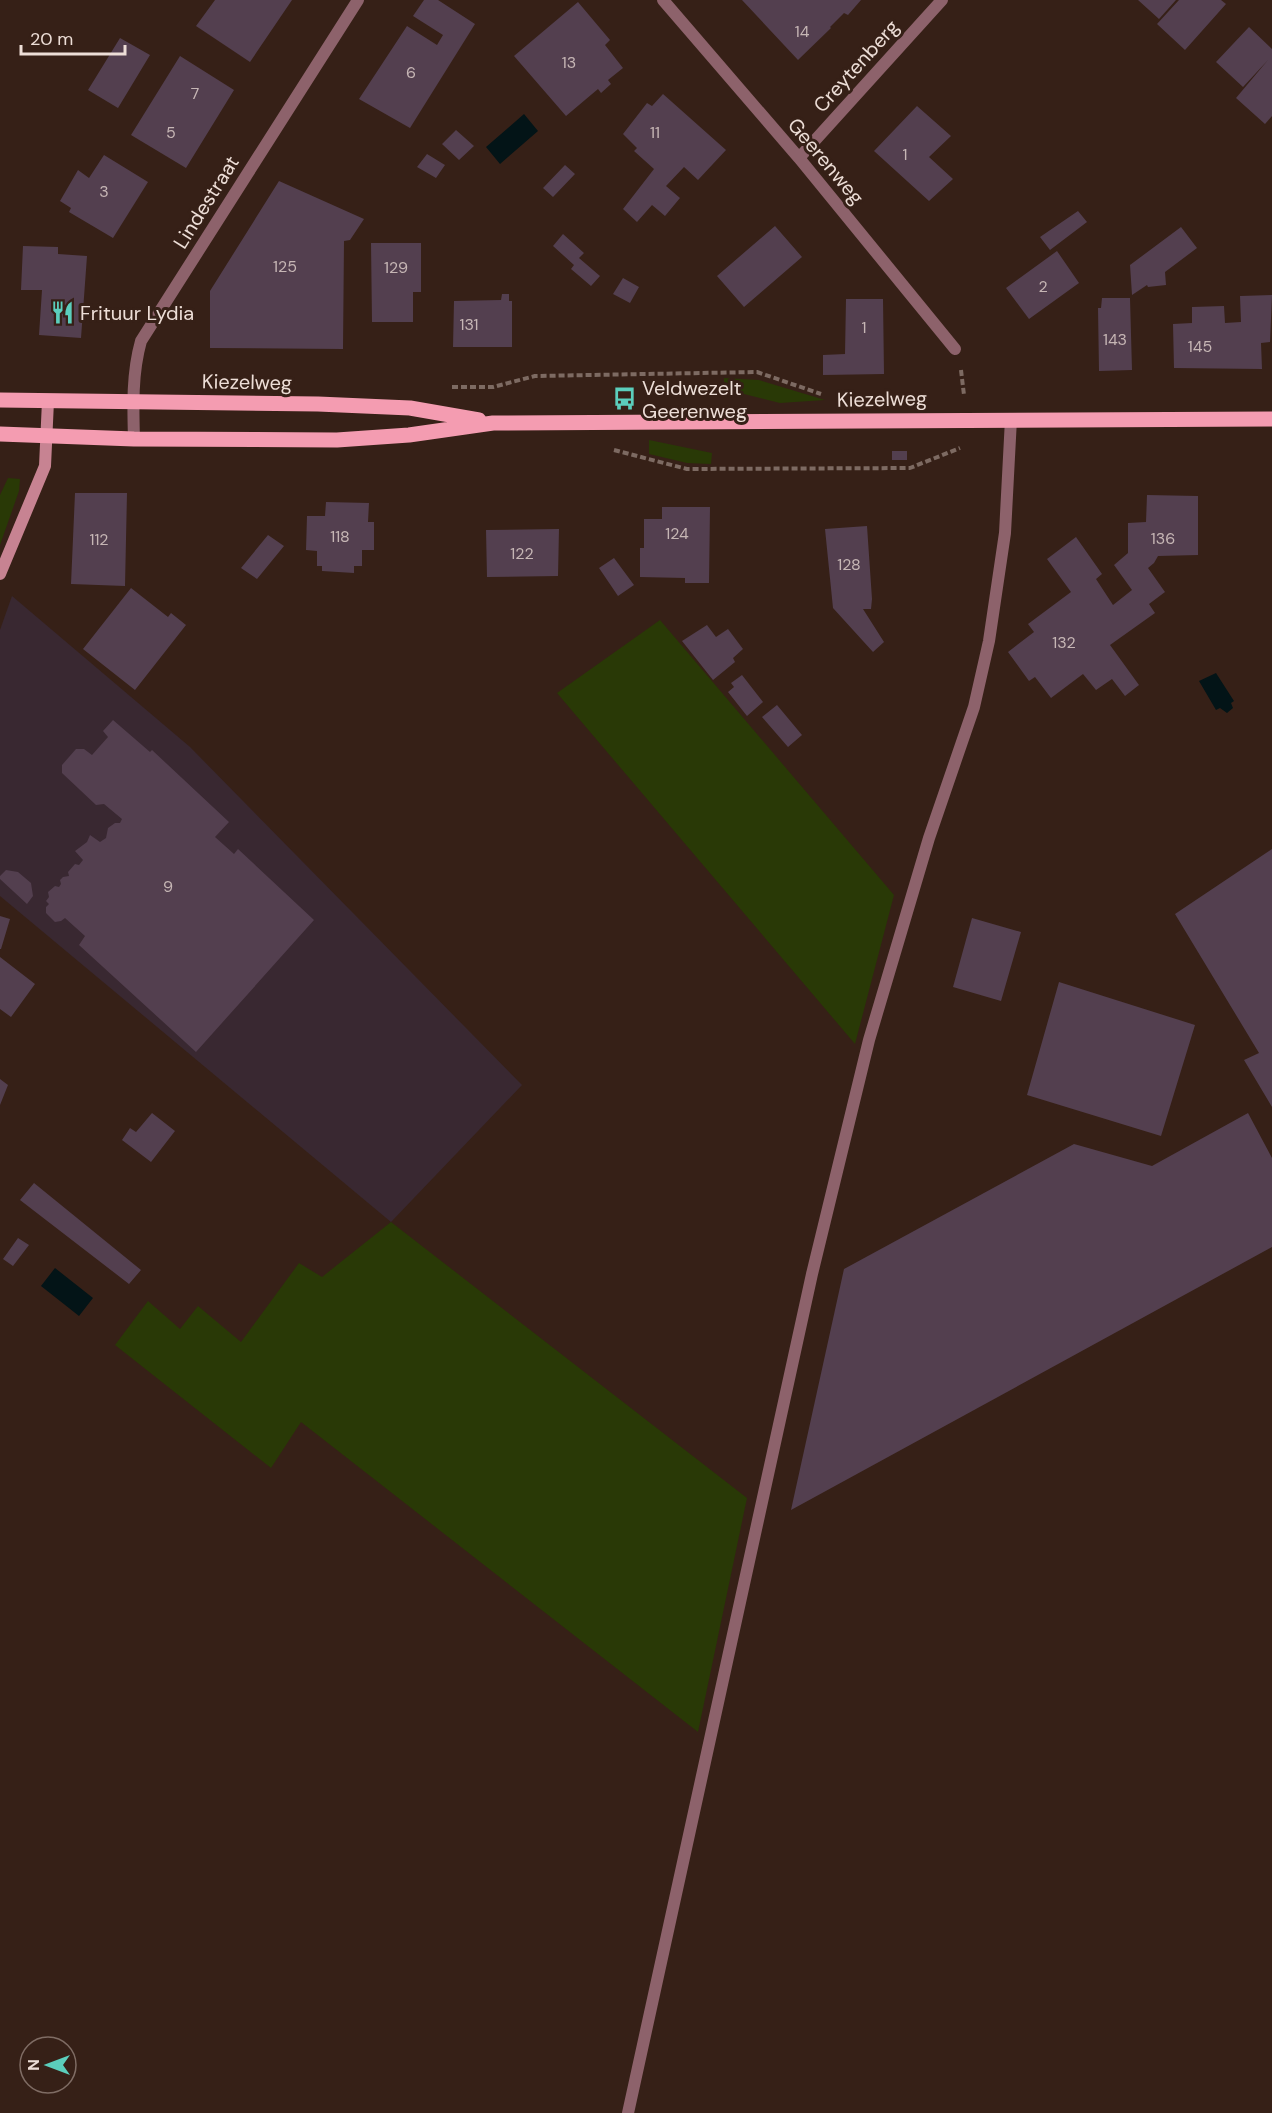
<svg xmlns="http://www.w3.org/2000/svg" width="1272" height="2113" viewBox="0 0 1272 2113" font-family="'DM Sans',sans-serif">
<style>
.industrial{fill:#392831}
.green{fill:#293906}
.water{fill:#031417}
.building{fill:#533f4f}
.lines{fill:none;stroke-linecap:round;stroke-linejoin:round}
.path{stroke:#7d6a62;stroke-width:4;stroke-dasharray:6 3;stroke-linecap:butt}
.street{stroke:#8d626b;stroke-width:12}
.secondary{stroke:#c78392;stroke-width:12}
.primary{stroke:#f49cb1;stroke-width:15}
.labels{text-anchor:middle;stroke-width:6;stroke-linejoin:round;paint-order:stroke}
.number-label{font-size:16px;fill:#c6b6b5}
.street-label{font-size:20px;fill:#edded7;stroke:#362017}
.poi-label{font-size:20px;fill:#edded7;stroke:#362017;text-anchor:start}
</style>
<rect width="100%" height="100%" fill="#362017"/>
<path class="industrial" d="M12,596L190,747L522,1085L391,1222L0,896V630Z"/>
<path class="green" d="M724,378L759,380L825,400L780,403L724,389Z
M649,440L712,453L711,464L687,463L649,454Z
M8,478L20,479L19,491L0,545V495Z
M660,620L894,895L855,1044L557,693Z
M391,1222L747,1498L698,1732L301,1422L271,1468L115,1345L148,1301L180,1329L198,1306L241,1342L299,1263L322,1277Z"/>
<path class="water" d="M524,114L538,131L500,164L486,147Z
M1216,673L1234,701L1231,703L1233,708L1227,713L1220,708L1216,710L1199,681Z
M55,1268L93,1298L79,1316L41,1286Z"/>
<path class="building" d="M215,0H292L250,62L196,26Z
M424,0H438L475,24L410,128L359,99L407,26L437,45L443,35L413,16Z
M742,0H861L848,15L844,13L830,27L831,28L798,60Z
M1138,0H1176L1159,19Z
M1179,0H1221L1226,4L1185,50L1157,24Z
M578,2L610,40L605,45L623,68L608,80L611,84L601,93L598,89L566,116L514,56Z
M1249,27L1272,49V116L1265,124L1236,98L1268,60L1243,87L1216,62Z
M120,38L150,55L118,108L88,90Z
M180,56L234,90L186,168L131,135Z
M663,94L726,150L698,180L684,167L666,186L680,198L665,216L652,205L637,222L623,209L654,169L634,151L637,148L623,134L647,103L652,106Z
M917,106L951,136L929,157L953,179L929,201L874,151Z
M456,130L474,146L459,160L442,144Z
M427,154L445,165L436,178L417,167Z
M104,155L148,182L113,238L69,212L71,208L60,201L78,170L89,178Z
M565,165L575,174L553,197L543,188Z
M279,181L364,219L350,240L344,241L343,349L210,348V291Z
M1078,211L1087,222L1050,250L1040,237Z
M775,226L802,257L744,307L717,276Z
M1181,227L1197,248L1165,272L1166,285L1148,287L1147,285L1132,295L1130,265Z
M563,234L584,253L579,258L600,276L591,286L571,269L574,265L553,246Z
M371,243H421V292H413V322H372Z
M23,246L58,247V254L87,256L81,338L39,335L42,290H21Z
M1057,251L1079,283L1029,319L1006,288Z
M623,278L639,287L630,303L613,294Z
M502,294H509V301H512V347H453L454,301L501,300Z
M1272,295L1270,342L1261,343L1262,369L1174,368L1173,324L1192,323V307L1224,306L1225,323L1241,322L1240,296Z
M1102,298H1130L1132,370L1099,371L1098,308H1101Z
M846,299H883L884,374L823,375V355L845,354Z
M892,451H907V460H892Z
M75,493H127L125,586L71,584Z
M1147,495L1198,496V555L1158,556L1154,563L1148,568L1165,592L1149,604L1155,613L1110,645L1139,685L1125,696L1112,679L1096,690L1083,674L1051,698L1035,677L1029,681L1008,652L1034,632L1028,624L1071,592L1047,559L1076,537L1102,574L1096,579L1113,605L1132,590L1114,565L1128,553V523L1146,522Z
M326,502L369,503L368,522H374V550H362V566H354V573L322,571V566H317V551L306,550L307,516H325Z
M662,507H710L709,583H685V578L640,577V548H644V519H662Z
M867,526L872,599L871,609H863L884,642L873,652L833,608L825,529Z
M559,529L558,576L487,577L486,530Z
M268,535L284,546L257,579L241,568Z
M614,558L634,585L618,596L599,568Z
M131,588L168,617L171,613L186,625L135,690L83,649Z
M707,625L716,637L728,629L743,649L733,658L735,662L713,680L682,641Z
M742,675L763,702L747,716L728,692L734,687L731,683Z
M777,705L802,735L788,747L762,717Z
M113,720L150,752L152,750L229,822L215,837L234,854L238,849L314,920L196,1052L79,945L85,936L65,918L61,921L55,922L46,913V907L49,904L46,901L49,897L48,892L55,886L59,887L61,884L60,880L63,877L69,876L68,872L75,864L79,865L83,860L75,851L87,842L90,835L100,842L106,838L108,828L115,823H120L122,819L104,804L96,805L62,773V765L76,749H84L92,755L108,737L103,731Z
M1272,849V1107L1244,1060L1259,1053L1175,914Z
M6,870L18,872L31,883L33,896L27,904L0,879V876Z
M0,916L10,919L1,949H0Z
M972,918L1021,932L1001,1001L953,987Z
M0,957L35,984L11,1017L0,1009Z
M1059,982L1195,1025L1161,1136L1027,1095Z
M0,1079L8,1085L0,1105Z
M152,1113L175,1131L151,1162L122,1140L130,1128L136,1132Z
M1248,1113L1272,1158V1247L791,1510L844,1269L1074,1144L1152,1166Z
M34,1183L141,1270L129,1284L20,1200Z
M18,1238L29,1245L13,1266L3,1259Z"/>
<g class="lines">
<path class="path" d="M961,370L964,395
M452,387H493L535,376L757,372L821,394
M614,450L687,469L910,468L960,448"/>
<path class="street" d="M663,0L799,158L955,349
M799,158L942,0
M134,439C133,406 132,373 141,341L358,0
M628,2113L812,1274L869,1040L929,838L974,707L989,641L1005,533L1011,419"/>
<path class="secondary" d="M0,574L45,466L48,401"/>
<path class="primary" d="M0,400L318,404L410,408L479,420
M0,434L134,439L337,440L409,435L493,423L1272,419"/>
</g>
<defs>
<symbol id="restaurant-bare" viewBox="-9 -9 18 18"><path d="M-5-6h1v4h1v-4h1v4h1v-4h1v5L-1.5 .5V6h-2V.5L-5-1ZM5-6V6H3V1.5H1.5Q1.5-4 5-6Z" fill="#5bcebc" stroke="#362017" stroke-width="2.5" paint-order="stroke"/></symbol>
<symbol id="bus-bare" viewBox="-9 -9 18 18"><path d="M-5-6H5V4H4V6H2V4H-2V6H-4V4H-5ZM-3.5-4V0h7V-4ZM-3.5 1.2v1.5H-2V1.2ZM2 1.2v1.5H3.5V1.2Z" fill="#5bcebc" stroke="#362017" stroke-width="2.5" paint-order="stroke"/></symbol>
</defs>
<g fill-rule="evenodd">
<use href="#restaurant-bare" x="46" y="296" width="33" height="33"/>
<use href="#bus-bare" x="608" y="382" width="33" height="33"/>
</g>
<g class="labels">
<g class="number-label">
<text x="802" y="37">14</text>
<text x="569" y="68">13</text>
<text x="411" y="78">6</text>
<text x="195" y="99">7</text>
<text x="171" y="138">5</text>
<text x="655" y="138">11</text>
<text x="905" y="160">1</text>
<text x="104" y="197">3</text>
<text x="285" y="272">125</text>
<text x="396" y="273">129</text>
<text x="1043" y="292">2</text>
<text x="469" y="330">131</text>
<text x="864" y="333">1</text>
<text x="1115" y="345">143</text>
<text x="1200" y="352">145</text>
<text x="677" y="539">124</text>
<text x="340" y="542">118</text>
<text x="1163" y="544">136</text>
<text x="99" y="545">112</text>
<text x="522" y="559">122</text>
<text x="849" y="570">128</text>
<text x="1064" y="648">132</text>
<text x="168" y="892">9</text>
</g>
<g class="street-label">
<text transform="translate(856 66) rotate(-48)" y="7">Creytenberg</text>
<text transform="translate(826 161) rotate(50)" y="7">Geerenweg</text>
<text transform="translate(206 202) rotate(-58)" y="7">Lindestraat</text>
<text transform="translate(247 382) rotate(1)" y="7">Kiezelweg</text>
<text transform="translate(882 399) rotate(-1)" y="7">Kiezelweg</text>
</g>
<g class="poi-label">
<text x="80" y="320">Frituur Lydia</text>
<text x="642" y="395">Veldwezelt<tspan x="642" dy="23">Geerenweg</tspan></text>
</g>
</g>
<g transform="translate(48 2065) rotate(270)"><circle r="28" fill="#362017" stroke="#7f6c64" stroke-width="1.5"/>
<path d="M0-4.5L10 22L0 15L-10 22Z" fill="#5bcebc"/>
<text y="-9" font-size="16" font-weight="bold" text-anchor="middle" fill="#edded7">N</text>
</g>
<path d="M21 45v9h104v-9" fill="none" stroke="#edded7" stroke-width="3"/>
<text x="30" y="45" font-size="18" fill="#edded7" stroke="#362017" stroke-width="4.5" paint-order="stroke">20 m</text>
</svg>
